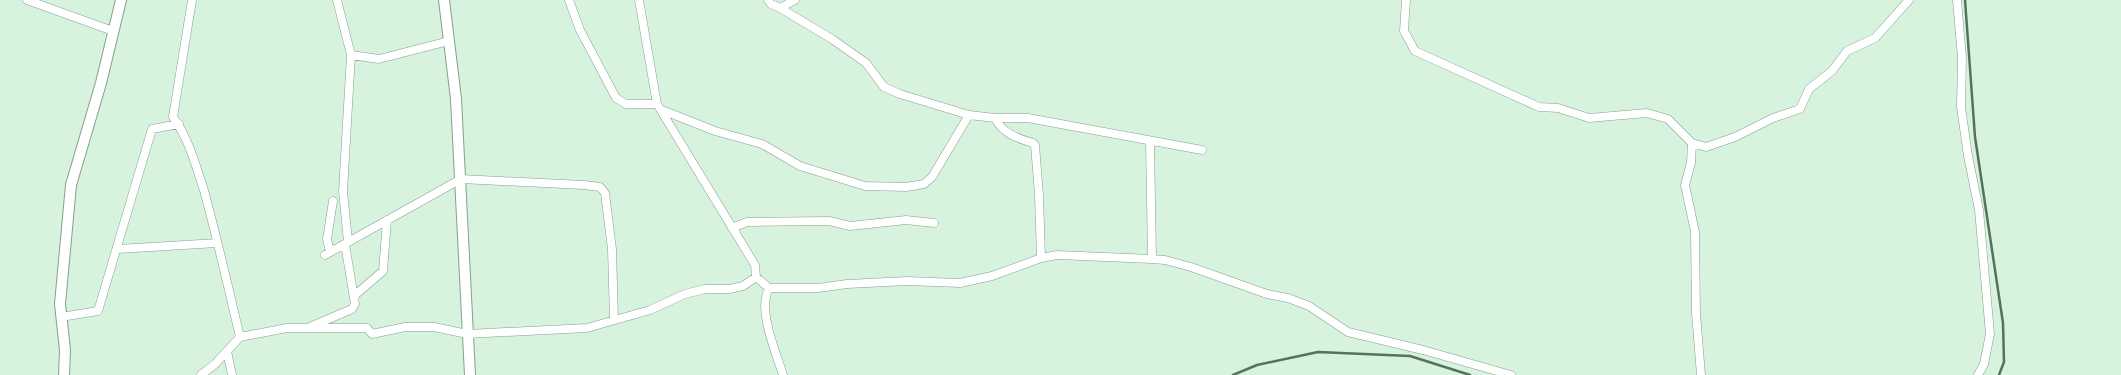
<svg xmlns="http://www.w3.org/2000/svg" width="2121" height="375" viewBox="0 0 2121 375" font-family="Inter,sans-serif">
<style>
.lines{fill:none;stroke-linecap:round;stroke-linejoin:round}
.stream{stroke:#54725d;stroke-width:2.5}
.street-casing{stroke:#85a08d;stroke-width:9}
.secondary-casing{stroke:#85a08d;stroke-width:12}
.street{stroke:#fff;stroke-width:8}
.secondary{stroke:#fff;stroke-width:10}
</style>
<rect width="100%" height="100%" fill="#d7f3de"/>
<g class="lines">
<path class="stream" d="M1965,0L1975,137L2003,323L2004,362L1999,375
M1233,375L1257,365L1318,352L1410,356L1470,375"/>
<defs>
<path id="street" d="M27,0L113,31
M192,0L173,117C188,137 195,163 203,187C217,237 228,287 240,337L287,328H367L372,334L405,327H434L467,334L587,328L650,310L685,294L705,289H729L743,286L756,277
M337,0L351,55L379,59L449,41
M569,0L580,30L616,98L626,104H657
M639,0L657,104L755,265L756,277L769,288H818L847,284L907,281L960,283L992,276L1041,258L1057,255L1152,259L1150,142
M768,0L771,4L780,8L795,0
M1406,0L1404,31L1415,51L1539,107L1558,108L1589,118L1647,113L1668,119L1692,143L1706,147L1735,137L1773,118L1800,109L1809,89L1832,71L1847,51L1875,38L1909,0
M1957,0L1962,58L1961,107L1968,156L1979,210L1990,334L1984,364L1978,375
M662,110L715,131L762,144L800,166L865,186L906,187L924,184L932,177L969,115L900,94L884,87L866,63L832,39L780,8
M969,115L995,118H1028L1202,150
M995,118C1003,134 1017,138 1033,143L1035,145L1039,195L1041,258
M1692,143L1691,163L1685,185L1695,232L1696,313L1701,375
M732,228L747,222L829,221L850,226L906,220L934,223
M348,242L343,191L351,55
M118,249L217,243
M330,252L327,239L333,201
M325,255L461,179L584,185L600,187L605,193L612,249L614,320
M1152,259L1165,260L1191,267L1267,294L1288,298L1309,306L1348,332L1423,350L1511,375
M769,288C757,310 776,352 783,375
M354,296L383,271L387,220
M61,317L98,311L152,129L179,124
M310,327L352,309L355,304L345,244
M227,351L232,375
M201,375L215,364L240,337"/>
<path id="secondary" d="M444,0L456,99L470,375
M64,375L65,350L60,304L71,185L101,83L121,0"/>
</defs>
<use href="#street" class="street-casing"/>
<use href="#secondary" class="secondary-casing"/>
<use href="#street" class="street"/>
<use href="#secondary" class="secondary"/>
</g>
</svg>
